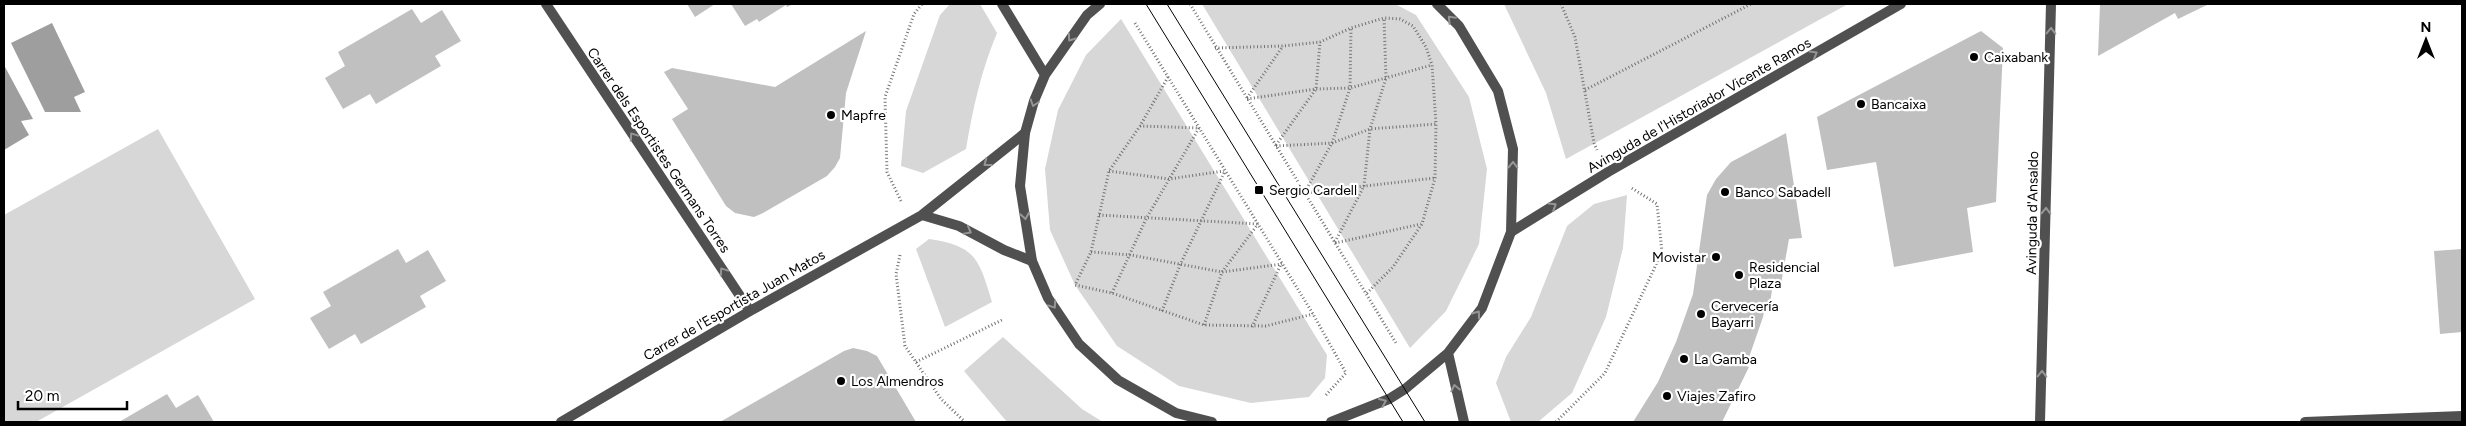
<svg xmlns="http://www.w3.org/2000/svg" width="2466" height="426" viewBox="0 0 2466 426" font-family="Figtree,sans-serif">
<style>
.green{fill:#d7d7d7}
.water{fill:#9e9e9e}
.building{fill:#c0c0c0}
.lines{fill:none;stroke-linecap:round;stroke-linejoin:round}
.path{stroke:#727272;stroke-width:3;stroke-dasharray:1 2.5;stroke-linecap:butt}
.minor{stroke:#505050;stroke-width:10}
.tertiary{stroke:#505050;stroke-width:10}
.tram{stroke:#000;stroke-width:1}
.oneway{stroke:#969696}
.poi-dot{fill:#000;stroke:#fff;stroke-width:2}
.labels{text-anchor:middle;stroke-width:4.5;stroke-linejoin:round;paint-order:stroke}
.poi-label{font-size:14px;fill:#000;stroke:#fff;text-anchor:start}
.street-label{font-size:14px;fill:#000;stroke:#fff}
</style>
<rect width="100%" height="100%" fill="#fff"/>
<path class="green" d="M950,4H980L997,33C981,71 973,108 966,149L923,173L901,166L906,111L940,15Z
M1202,4H1395L1416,15L1469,97L1487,169L1479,244L1446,311L1410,348Z
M1504,4H1848L1566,159L1546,93Z
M1121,19L1327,355L1325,378L1309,397L1251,403L1179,386L1117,346L1075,285L1050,230L1045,169L1058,110L1086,55Z
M158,129L255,299L36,422H4V215Z
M1627,195L1623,248L1606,317L1572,393L1538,422H1511L1496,383L1506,357L1531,317L1567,226L1594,204Z
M929,239C977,246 979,260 992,302L945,327L916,249Z
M1003,337L1082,409L1103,422H1007L964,371Z"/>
<path class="water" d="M52,23L85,92L74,97L81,112H45L11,43Z
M4,65L33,119L21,121L29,135L4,150Z"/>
<path class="building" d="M687,4H715L695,17Z
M731,4H793L787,7L786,5L759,22L757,19L745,26Z
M2100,4H2209L2178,19L2175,13L2098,56Z
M412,9L421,23L442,10L461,41L435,56L441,66L376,104L370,94L343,109L325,78L345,66L338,52Z
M866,31L846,93L840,158L835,167L827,176L763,213L754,217L735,213L726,206L672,119L688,109L664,72L672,68L775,87Z
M1981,31L2003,48L1996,202L1967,208L1973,252L1894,267L1876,162L1827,170L1817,117Z
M1786,133L1802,238L1789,239L1781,284H1773L1770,303L1766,302L1763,317L1746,366L1749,367L1722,422H1633L1658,382L1676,342L1693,294L1707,195L1716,179L1731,162Z
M398,249L406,263L428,250L446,281L420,296L426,307L361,344L355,334L329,349L310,318L331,306L323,292Z
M2462,249V332L2440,334L2434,251Z
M853,348L867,351L877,356L916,422H720L844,351Z
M167,394L176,408L198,395L214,422H119Z"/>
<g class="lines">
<path class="path" d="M1190,4L1396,343
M1561,4L1575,37L1594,143L1597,150
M1135,23L1313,314L1346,373L1325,396
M1215,48L1283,46L1320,42L1351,28L1384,18L1400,19L1413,26L1426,47L1432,65L1436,124L1435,178L1422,224L1393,267L1366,294
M1168,77L1140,126L1109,171L1091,252L1075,285L1112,293L1204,325L1266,326L1313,314
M1585,90L1751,4
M1247,98L1283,46
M1247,99L1316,89L1350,88L1432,65
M1276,145L1316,89L1320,42
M1276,146L1332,143L1370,129L1436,124
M1109,171L1169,179L1224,171
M1305,192L1332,143L1350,88L1351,28
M1304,193L1435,178
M901,201L887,172L885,97L914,14L922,4
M1099,215L1258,224
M1335,242L1364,186L1370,129L1386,78L1384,18
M1335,243L1421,224
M1091,252L1131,255L1222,272L1282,264
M900,255L896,274L905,346L941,399L965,422
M1112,293L1146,219L1199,128L1140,126
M1162,311L1180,265L1225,171
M1204,325L1222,272L1258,224
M1252,327L1281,264
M916,362L1004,319
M1556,422L1605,373L1662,252L1657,204L1630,187"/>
<path class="minor" d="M546,4L750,311
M922,215L959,226L1004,250L1032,261
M561,422L750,311L922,215L1025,133
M2040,422L2051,4
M2305,422L2462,416"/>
<path class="tertiary" d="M1002,4L1045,75
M1100,4L1087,15L1045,75L1034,101L1025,133L1020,186L1032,261L1048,298L1079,344L1118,380L1176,413L1212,422
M1511,232L1608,172L1901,4
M1448,353L1464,422
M1331,422L1389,399L1405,389L1448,353L1482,308L1511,232L1513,149L1498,91L1459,26L1437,4"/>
<path class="tram" d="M1146,4L1403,422
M1167,4L1425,422"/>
</g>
<defs><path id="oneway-chevron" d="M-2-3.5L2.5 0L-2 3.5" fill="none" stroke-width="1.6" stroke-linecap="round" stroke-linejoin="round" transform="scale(1.25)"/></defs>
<g class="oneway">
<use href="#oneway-chevron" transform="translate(1451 19) rotate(-134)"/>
<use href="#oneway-chevron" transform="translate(2051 31) rotate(-89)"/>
<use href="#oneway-chevron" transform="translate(1071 38) rotate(125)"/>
<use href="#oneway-chevron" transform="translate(1814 54) rotate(-30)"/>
<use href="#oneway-chevron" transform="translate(1034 103) rotate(108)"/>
<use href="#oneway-chevron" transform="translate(633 136) rotate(-124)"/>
<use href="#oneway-chevron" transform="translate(987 163) rotate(142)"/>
<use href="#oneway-chevron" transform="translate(1513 165) rotate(-89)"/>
<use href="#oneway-chevron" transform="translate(1553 206) rotate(-32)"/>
<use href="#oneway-chevron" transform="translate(2046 211) rotate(-89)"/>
<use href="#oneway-chevron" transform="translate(1025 216) rotate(81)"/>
<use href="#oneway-chevron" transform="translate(968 231) rotate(29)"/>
<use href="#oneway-chevron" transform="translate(723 271) rotate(-124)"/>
<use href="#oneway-chevron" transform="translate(1053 305) rotate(56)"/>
<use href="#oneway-chevron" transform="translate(1477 314) rotate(-54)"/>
<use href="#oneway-chevron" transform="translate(2042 374) rotate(-89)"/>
<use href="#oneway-chevron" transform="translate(1455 388) rotate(-102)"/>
<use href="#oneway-chevron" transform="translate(1383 402) rotate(-23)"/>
</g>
<g class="poi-dot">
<circle cx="1974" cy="57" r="5"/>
<circle cx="1861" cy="104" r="5"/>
<circle cx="831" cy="115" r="5"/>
<rect x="1254" y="185" width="10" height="10" rx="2.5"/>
<circle cx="1725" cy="192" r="5"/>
<circle cx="1716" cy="257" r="5"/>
<circle cx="1739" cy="275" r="5"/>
<circle cx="1701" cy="314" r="5"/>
<circle cx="1684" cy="359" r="5"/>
<circle cx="841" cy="381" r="5"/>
<circle cx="1667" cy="396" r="5"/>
</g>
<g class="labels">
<g class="poi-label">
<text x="1984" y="62">Caixabank</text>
<text x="1871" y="109">Bancaixa</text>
<text x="841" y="120">Mapfre</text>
<text x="1269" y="195">Sergio Cardell</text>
<text x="1735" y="197">Banco Sabadell</text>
<text x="1706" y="262" text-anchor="end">Movistar</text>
<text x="1749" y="272">Residencial<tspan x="1749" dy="16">Plaza</tspan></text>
<text x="1711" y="311">Cervecería<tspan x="1711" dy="16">Bayarri</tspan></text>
<text x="1694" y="364">La Gamba</text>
<text x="851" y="386">Los Almendros</text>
<text x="1677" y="401">Viajes Zafiro</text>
</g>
<g class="street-label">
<text transform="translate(1699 105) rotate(-30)" y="5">Avinguda de l'Historiador Vicente Ramos</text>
<text transform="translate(659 150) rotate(56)" y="5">Carrer dels Esportistes Germans Torres</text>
<text transform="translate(2032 213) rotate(-89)" y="5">Avinguda d'Ansaldo</text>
<text transform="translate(734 305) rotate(-30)" y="5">Carrer de l'Esportista Juan Matos</text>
</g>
</g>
<rect width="2466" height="426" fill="none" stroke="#000000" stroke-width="10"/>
<g transform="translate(2426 40)" stroke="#ffffff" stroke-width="4" paint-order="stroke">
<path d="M0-4L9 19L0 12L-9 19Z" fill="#000000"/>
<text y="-8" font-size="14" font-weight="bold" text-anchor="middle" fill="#000000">N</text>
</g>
<path d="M18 401v8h109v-8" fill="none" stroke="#000000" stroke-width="2.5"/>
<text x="25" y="401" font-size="15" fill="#000000" stroke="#ffffff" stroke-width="4" paint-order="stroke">20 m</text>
</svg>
